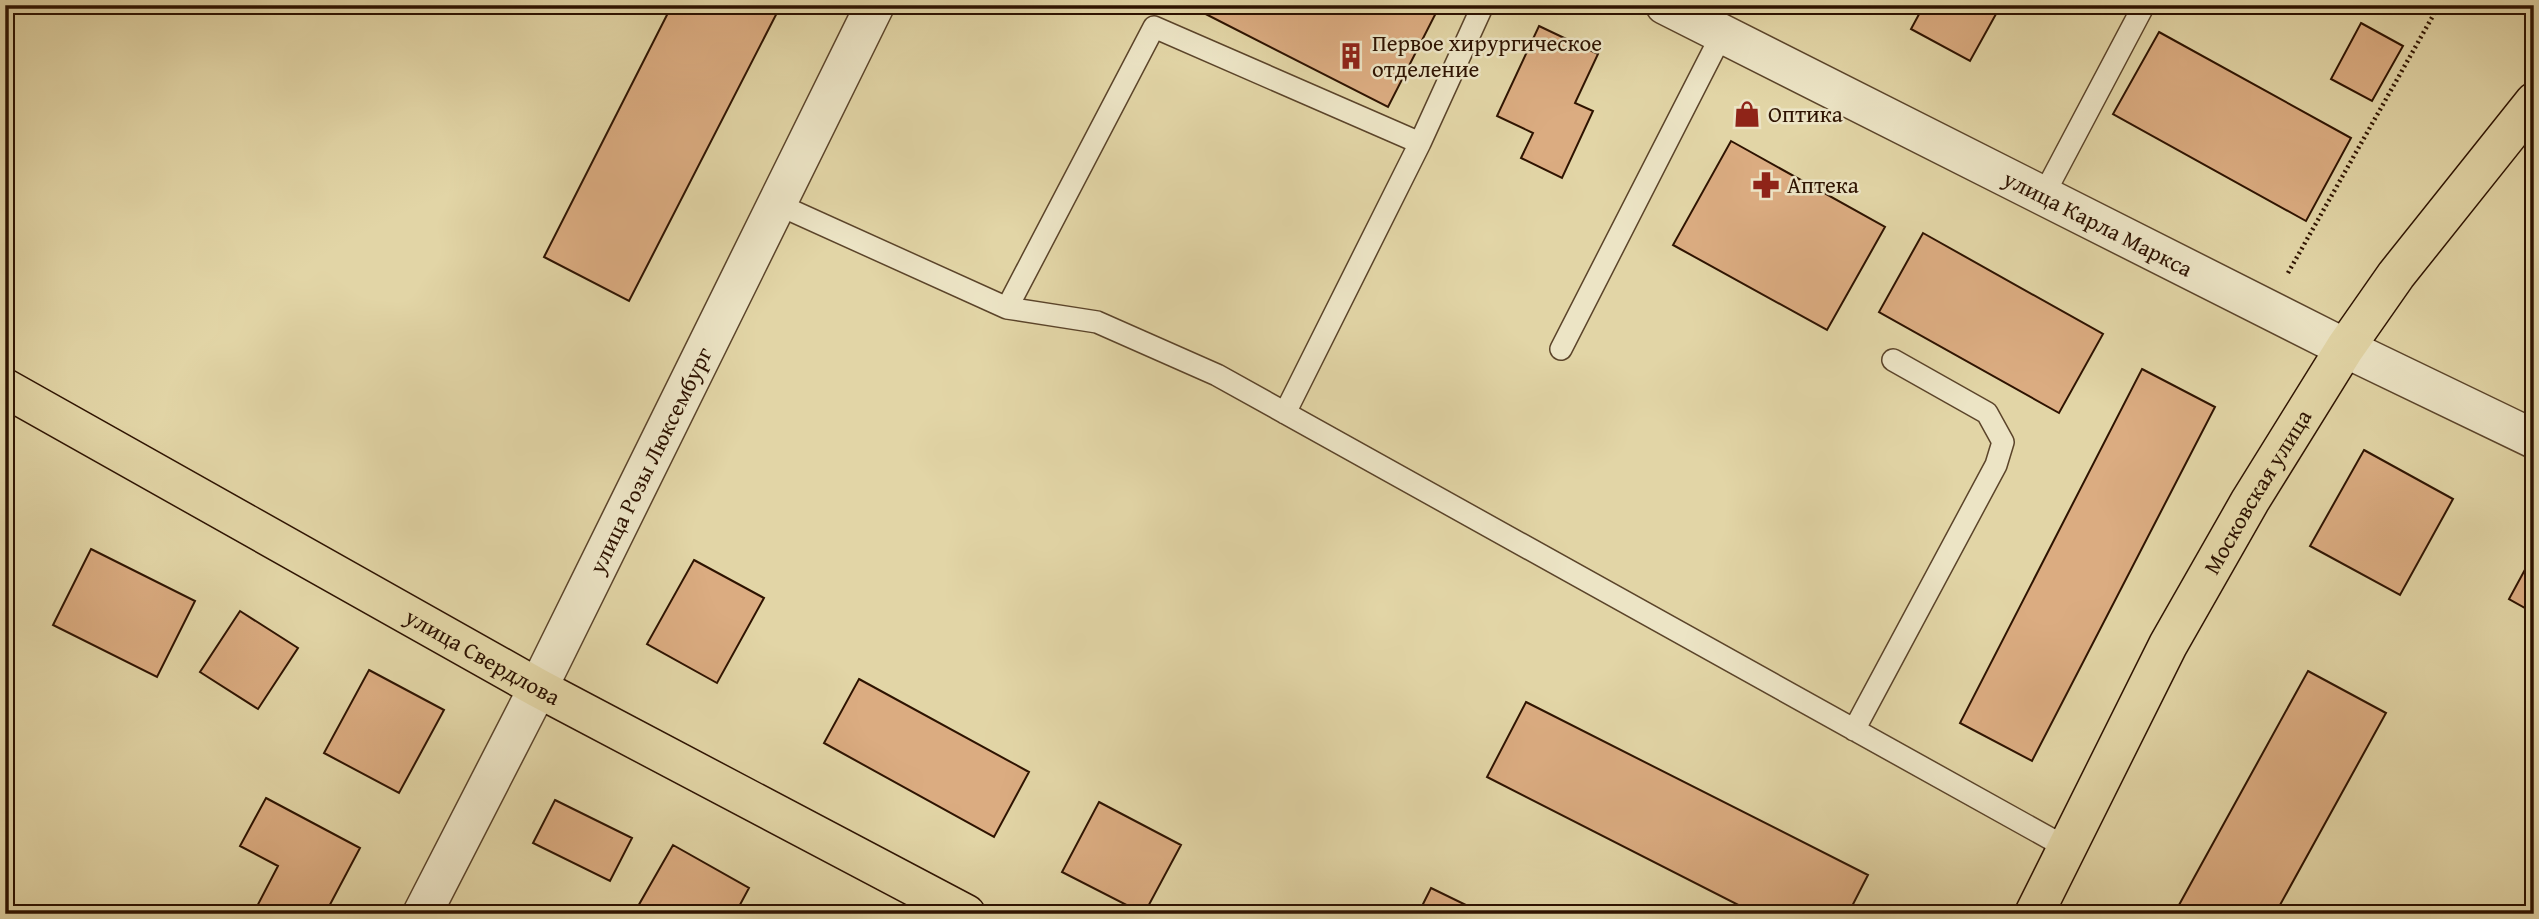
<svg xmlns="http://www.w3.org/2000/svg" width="2539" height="919" viewBox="0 0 2539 919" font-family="'Gentium Book Plus',serif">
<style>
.building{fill:#dbac81;stroke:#2e1301;stroke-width:2}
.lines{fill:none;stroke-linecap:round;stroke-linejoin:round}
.service-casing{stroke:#5b442a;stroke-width:24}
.minor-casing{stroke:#5b442a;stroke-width:41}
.primary-casing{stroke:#2e1301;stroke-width:41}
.path{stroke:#2e1301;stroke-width:4.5;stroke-dasharray:2 3.5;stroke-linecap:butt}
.service{stroke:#ece4c5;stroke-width:21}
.minor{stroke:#ece4c5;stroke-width:38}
.primary{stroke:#e2d5a6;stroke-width:38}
.labels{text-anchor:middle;stroke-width:5;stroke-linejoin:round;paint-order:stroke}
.poi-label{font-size:23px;fill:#2e1301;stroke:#ece4c5;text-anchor:start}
.street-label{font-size:23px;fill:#2e1301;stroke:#ece4c5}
</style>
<rect width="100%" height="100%" fill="#e2d5a6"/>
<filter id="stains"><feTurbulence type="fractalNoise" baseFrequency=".00286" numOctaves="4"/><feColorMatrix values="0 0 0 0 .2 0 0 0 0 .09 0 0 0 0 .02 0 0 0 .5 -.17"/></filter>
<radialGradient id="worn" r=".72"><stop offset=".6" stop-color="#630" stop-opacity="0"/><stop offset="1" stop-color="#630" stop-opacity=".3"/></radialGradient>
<path class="building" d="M672,5H781L629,301L544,257Z
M1188,5H1440L1388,107Z
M1924,5H2001L1970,61L1911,29Z
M2361,23L2403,46L2372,101L2331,79Z
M1539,26L1598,54L1575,103L1593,111L1562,178L1521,158L1533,133L1497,116Z
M2159,32L2351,138L2306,221L2113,114Z
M1731,141L1885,227L1827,330L1673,245Z
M1923,233L2103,334L2059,413L1879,312Z
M2142,369L2215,407L2032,761L1960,723Z
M2364,450L2453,499L2400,595L2310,546Z
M91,549L195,601L157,677L53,625Z
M2534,553V613L2509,599Z
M694,560L764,598L717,683L647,644Z
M240,611L298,648L258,709L200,672Z
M369,670L444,710L399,793L324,753Z
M2308,671L2386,713L2275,914H2174Z
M859,679L1029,772L994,837L824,743Z
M1526,702L1868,875L1848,914H1756L1487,777Z
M266,798L360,848L325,914H253L278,866L240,846Z
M555,800L632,838L610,881L533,843Z
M1099,802L1181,845L1144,914L1062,872Z
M673,845L749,888L735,914H647L637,908Z
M1431,888L1466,905L1462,914H1418Z
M1261,908L1274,914H1258Z"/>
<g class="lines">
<defs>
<path id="service" d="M2043,196L2144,5
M777,204L1007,308L1154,27L1420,143L1483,5
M1007,308L1097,322L1217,375L2067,848
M1561,349L1722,34
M1285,413L1420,143
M1854,730L1996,465L2003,442L1987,413L1893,360"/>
<g id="minor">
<path id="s1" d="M1665,5L2345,348L2534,439"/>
<path id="s2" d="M422,914L538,688L875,5"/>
</g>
<g id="primary">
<path id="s3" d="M5,388L538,688L966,914"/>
<path id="s4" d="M2034,914L2168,645L2250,501L2345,348L2396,275L2534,102"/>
</g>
</defs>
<use href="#service" class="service-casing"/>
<use href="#minor" class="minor-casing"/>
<use href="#primary" class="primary-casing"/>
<path class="path" d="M2288,273L2439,5"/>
<use href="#service" class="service"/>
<use href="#minor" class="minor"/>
<use href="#primary" class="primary"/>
</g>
<defs>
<symbol id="building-bare" viewBox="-9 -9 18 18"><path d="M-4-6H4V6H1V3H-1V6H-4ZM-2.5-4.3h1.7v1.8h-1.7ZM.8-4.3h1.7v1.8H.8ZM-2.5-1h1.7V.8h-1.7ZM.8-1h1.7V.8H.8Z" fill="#8f2418" stroke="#ece4c5" stroke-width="2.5" paint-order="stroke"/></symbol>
<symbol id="shop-bare" viewBox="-9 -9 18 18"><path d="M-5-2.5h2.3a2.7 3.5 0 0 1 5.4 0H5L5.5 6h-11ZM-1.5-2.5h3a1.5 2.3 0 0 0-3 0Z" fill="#8f2418" stroke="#ece4c5" stroke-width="2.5" paint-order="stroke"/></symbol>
<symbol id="pharmacy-bare" viewBox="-9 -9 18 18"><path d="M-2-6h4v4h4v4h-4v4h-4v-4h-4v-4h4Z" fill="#8f2418" stroke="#ece4c5" stroke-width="2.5" paint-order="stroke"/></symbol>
</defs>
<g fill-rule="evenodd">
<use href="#building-bare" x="1332" y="37" width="38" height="38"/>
<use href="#shop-bare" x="1728" y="95" width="38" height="38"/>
<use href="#pharmacy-bare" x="1747" y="166" width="38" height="38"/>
</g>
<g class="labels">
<g class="poi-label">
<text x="1372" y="51">Первое хирургическое<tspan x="1372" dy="26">отделение</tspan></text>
<text x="1768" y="122">Оптика</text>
<text x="1787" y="193">Аптека</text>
</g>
<g class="street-label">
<text dy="8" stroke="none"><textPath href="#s1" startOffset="485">улица Карла Маркса</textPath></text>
<text dy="8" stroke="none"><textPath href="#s2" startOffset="508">улица Розы Люксембург</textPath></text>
<text dy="8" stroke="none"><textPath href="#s4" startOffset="478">Московская улица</textPath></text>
<text dy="8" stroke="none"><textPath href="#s3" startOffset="548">улица Свердлова</textPath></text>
</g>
</g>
<rect width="2539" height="919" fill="none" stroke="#e2d5a6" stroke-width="28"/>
<rect x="7" y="7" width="2525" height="905" fill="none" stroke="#2e1301" stroke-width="3.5"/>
<rect x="14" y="14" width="2511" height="891" fill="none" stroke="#2e1301" stroke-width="2"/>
<rect width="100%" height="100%" filter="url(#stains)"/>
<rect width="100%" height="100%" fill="url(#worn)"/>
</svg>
